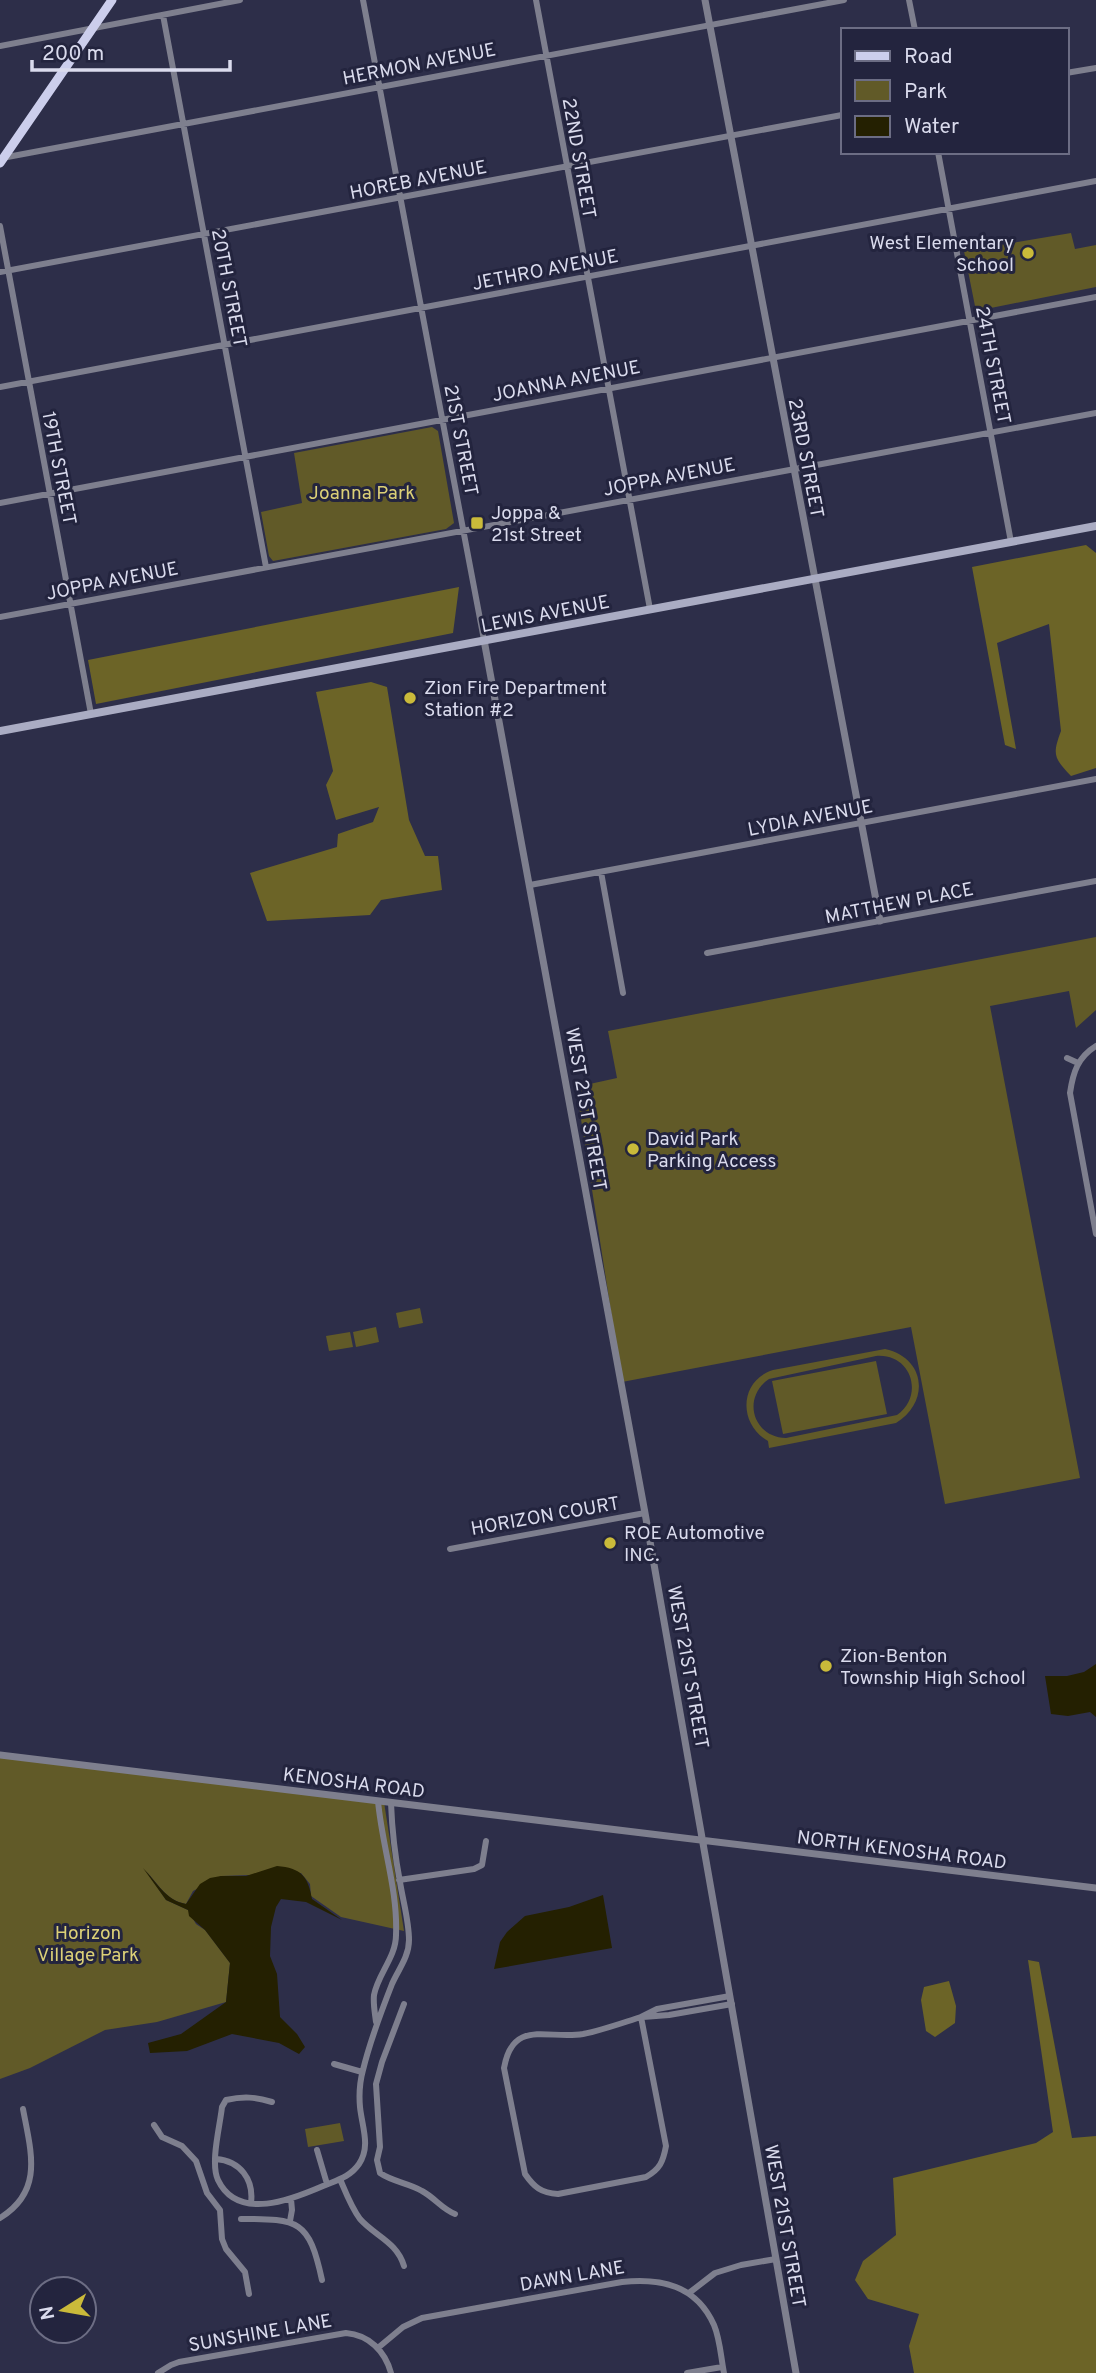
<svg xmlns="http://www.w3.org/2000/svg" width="1096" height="2373" viewBox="0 0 1096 2373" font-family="Overpass,sans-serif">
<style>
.green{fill:#615a28;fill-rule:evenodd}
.forest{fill:#6c6427}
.water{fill:#242001}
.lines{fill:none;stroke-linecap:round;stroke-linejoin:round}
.minor{stroke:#7e7f8e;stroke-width:6}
.tertiary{stroke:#7e7f8e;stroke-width:7}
.secondary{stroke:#aaacc3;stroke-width:8}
.primary{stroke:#ccceec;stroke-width:9}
.poi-dot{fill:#caba3a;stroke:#23243e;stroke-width:2.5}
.labels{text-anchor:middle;stroke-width:6;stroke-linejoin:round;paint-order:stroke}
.street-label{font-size:19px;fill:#dadbed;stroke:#23243e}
.poi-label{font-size:19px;fill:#dadbed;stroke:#23243e;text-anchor:start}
.park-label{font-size:19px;fill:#dcd077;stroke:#23243e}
</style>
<rect width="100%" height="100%" fill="#2d2e49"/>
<path class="green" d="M1071,233L1075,249L1096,245V287L976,311L964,251Z
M432,427L438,431L454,523L446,529L273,561L269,556L261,512L302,503L294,453Z
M1096,937V1010L1076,1028L1069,991L990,1006L1080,1478L945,1504L911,1327L622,1382L576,1087L617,1078L608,1031Z
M420,1308L423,1323L399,1328L396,1313Z
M376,1327L379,1342L356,1347L353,1332Z
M350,1332L353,1347L329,1351L326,1336Z
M885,1349C926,1358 930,1402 896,1423L769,1448L768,1441C738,1424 739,1381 773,1370ZM876,1356C911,1353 925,1395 897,1415L786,1438C752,1437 742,1397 769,1379Z
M876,1361L887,1414L783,1434L772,1381Z
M0,1755L384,1802L404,1931L341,1917L311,1896L310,1884L301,1873L221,1876L193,1891L186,1904C166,1900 159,1885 146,1871L166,1900L188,1910L196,1924L205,1930L230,1963L226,2002L157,2022L105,2030L30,2068L0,2079Z
M340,2123L344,2141L308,2147L305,2129Z"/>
<path class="forest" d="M1086,545L1096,553V768L1071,776C1054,758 1052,755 1061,731L1049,624L997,643L1016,749L1005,745L972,567Z
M459,587L453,633L96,704L88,660Z
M371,682L387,687L409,820L425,856H438L442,890L381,900L370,915L267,921L250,873L337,847L338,834L373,822L379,807L336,820L326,785L333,771L316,692Z
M1028,1960L1039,1962L1072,2138L1096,2136V2373H914L909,2346L919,2314L868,2299L855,2280L863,2261L896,2235L893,2178L1036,2143L1053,2132Z
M949,1981L956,2006L955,2023L935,2037L926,2031L921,2000L924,1987Z"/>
<path class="water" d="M1096,1664V1717L1090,1712L1068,1716L1051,1714L1045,1676H1067L1084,1672Z
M277,1866C301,1868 308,1876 312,1899L342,1920L306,1902L281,1899L276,1907L271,1927L270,1956L277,1974L280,2017L297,2034L305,2047L299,2054L279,2043L232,2034L187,2051L150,2053L148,2043L181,2034L226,2002L230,1963L205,1930L189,1916L188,1910L166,1900L143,1868C157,1882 165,1900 186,1904L200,1884L210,1878L221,1876H246Z
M603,1895L612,1948L494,1969L500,1942L507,1932L525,1916L569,1907Z"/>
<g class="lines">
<path class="minor" d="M363,0L484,640
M536,0L650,609
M909,0L915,30
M163,15L266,567
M0,46L240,0
M1066,73L1096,68
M938,152L1011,542
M2,158L844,0
M0,226L91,714
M0,272L842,115
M0,387L1096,181
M0,503L1096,297
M0,617L1096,413
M601,872L623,993
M530,885L1096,779
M707,953L1096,881
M1096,1046C1078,1057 1073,1072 1070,1093L1096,1234
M1067,1058L1078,1063
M450,1549L645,1513
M399,1880L474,1869L482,1865L486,1841
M404,2004L382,2062L376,2084L380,2147L377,2160L380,2173C393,2182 409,2183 422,2191C435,2198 442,2209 455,2214
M641,2017L666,2146C663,2162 660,2169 646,2177L558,2194C541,2193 534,2187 525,2174L504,2068C513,2018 548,2040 583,2034C603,2030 622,2023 641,2017Z
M641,2017L657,2009L730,1996
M643,2017L669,2015L732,2004
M376,2022C375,2013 373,2004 374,1995C378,1974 396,1957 396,1935C398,1890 382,1846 378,1801
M334,2064L362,2072
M272,2102C255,2097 244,2096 226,2100L222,2107C220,2126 210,2163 218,2180C238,2222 293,2199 323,2186C337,2180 350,2177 359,2164C371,2146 362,2127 360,2107C359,2096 360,2081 363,2070C370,2041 381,2012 392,1984C398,1970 409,1957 409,1940C409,1921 403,1901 400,1882C395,1856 392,1829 391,1803
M154,2125L162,2137L182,2146L196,2161L207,2193L220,2210L222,2239L226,2249L245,2272L249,2294
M317,2150L327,2184
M216,2159C240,2161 254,2179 251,2203
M340,2179C346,2193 351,2207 360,2219C375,2236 397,2242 404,2266
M0,2218C44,2191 31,2152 23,2109
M241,2219C299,2219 309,2220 322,2280
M290,2221L292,2210L291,2199
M689,2293L715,2273L741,2265L776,2259
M379,2347L403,2327L422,2318L622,2282C661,2278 696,2285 714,2325C720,2339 721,2358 724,2373
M158,2373L171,2365L179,2362L346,2333C369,2335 385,2351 391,2373
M687,2373L722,2367"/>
<path class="tertiary" d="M705,0L880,921
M484,640L645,1513L796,2373
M0,1755L1096,1888"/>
<path class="secondary" d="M0,731L1096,526"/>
<path class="primary" d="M0,163L112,0"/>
</g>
<g class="poi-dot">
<circle cx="1028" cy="253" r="7"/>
<rect x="470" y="516" width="14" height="14" rx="3.5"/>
<circle cx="410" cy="698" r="7"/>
<circle cx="633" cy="1149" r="7"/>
<circle cx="610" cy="1543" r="7"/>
<circle cx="826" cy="1666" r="7"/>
</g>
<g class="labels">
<g class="street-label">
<text transform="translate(419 63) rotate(-11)" y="7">HERMON AVENUE</text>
<text transform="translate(580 158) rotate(80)" y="7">22ND STREET</text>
<text transform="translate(418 179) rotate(-11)" y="7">HOREB AVENUE</text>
<text transform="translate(545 269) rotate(-11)" y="7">JETHRO AVENUE</text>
<text transform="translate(230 288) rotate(79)" y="7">20TH STREET</text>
<text transform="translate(994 365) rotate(79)" y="7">24TH STREET</text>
<text transform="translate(566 380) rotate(-11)" y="7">JOANNA AVENUE</text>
<text transform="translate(462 440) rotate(79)" y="7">21ST STREET</text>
<text transform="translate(807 458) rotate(79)" y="7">23RD STREET</text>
<text transform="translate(60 468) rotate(79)" y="7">19TH STREET</text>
<text transform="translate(669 476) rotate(-11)" y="7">JOPPA AVENUE</text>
<text transform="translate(112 580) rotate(-11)" y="7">JOPPA AVENUE</text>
<text transform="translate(545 613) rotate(-11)" y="7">LEWIS AVENUE</text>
<text transform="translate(810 817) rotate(-11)" y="7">LYDIA AVENUE</text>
<text transform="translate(899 902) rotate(-11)" y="7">MATTHEW PLACE</text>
<text transform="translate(587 1109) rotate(80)" y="7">WEST 21ST STREET</text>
<text transform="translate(545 1515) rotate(-10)" y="7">HORIZON COURT</text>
<text transform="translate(689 1667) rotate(80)" y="7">WEST 21ST STREET</text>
<text transform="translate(354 1782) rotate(7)" y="7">KENOSHA ROAD</text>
<text transform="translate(902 1849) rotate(7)" y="7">NORTH KENOSHA ROAD</text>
<text transform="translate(786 2226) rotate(80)" y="7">WEST 21ST STREET</text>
<text transform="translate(572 2275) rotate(-10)" y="7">DAWN LANE</text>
<text transform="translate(260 2332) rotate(-10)" y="7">SUNSHINE LANE</text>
</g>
<g class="poi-label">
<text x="1014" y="249" text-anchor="end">West Elementary<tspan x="1014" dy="22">School</tspan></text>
<text x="491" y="519">Joppa &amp;<tspan x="491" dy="22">21st Street</tspan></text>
<text x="424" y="694">Zion Fire Department<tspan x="424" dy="22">Station #2</tspan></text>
<text x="647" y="1145">David Park<tspan x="647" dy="22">Parking Access</tspan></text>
<text x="624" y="1539">ROE Automotive<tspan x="624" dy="22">INC.</tspan></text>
<text x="840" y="1662">Zion-Benton<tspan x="840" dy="22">Township High School</tspan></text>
</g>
<g class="park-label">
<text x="362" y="499">Joanna Park</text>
<text x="88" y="1939">Horizon<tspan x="88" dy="22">Village Park</tspan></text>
</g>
</g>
<rect x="841" y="28" width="228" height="126" fill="#23243e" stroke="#6c6d84" stroke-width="2"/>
<rect x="855" y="51" width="35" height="10" fill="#ccceec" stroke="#6c6d84" stroke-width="2"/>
<text x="904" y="63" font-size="21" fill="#dadbed">Road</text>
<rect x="855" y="80" width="35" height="21" fill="#615a28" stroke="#6c6d84" stroke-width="2"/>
<text x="904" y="98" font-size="21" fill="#dadbed">Park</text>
<rect x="855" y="116" width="35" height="21" fill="#242001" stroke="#6c6d84" stroke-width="2"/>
<text x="904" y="133" font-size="21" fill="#dadbed">Water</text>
<g transform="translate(63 2310) rotate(259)"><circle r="33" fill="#23243e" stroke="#6c6d84" stroke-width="2"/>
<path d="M0-5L12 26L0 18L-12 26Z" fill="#caba3a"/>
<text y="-10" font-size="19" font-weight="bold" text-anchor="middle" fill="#dadbed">N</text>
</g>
<path d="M32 60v10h198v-10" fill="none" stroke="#dadbed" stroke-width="3.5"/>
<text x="42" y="60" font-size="21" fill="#dadbed" stroke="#23243e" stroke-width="5" paint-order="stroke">200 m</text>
</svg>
